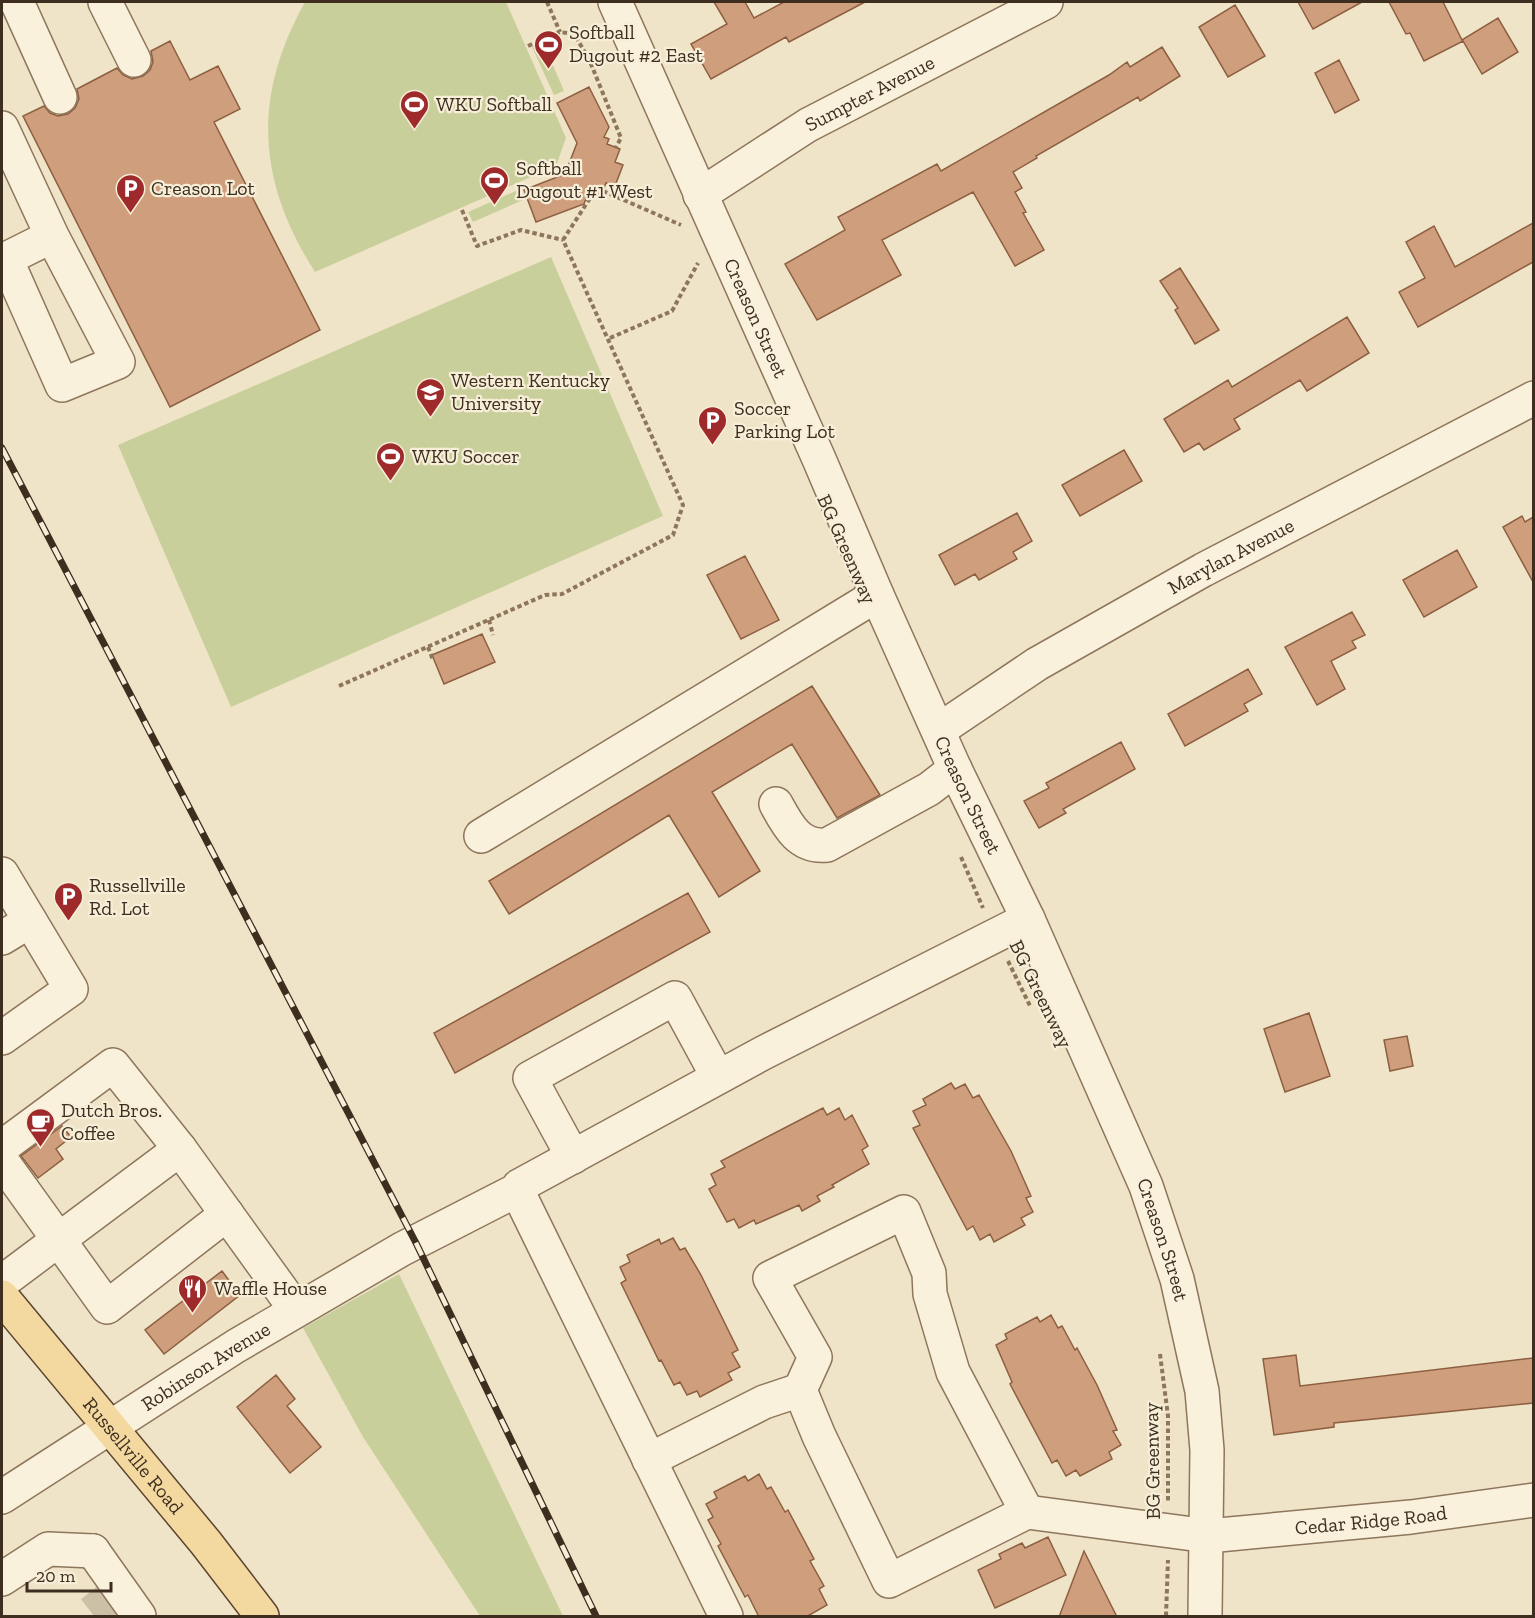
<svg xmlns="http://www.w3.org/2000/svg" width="1535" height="1618" viewBox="0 0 1535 1618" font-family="'Zilla Slab',serif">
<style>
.green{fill:#c9cf9b}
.building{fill:#cf9f7d;stroke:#8d5f41;stroke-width:1.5}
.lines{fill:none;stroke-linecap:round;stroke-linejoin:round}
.minor-tunnel{stroke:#ccc0a6;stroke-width:33;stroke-dasharray:33 16;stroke-linecap:butt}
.minor-casing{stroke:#8d765c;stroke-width:36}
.major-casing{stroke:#5b4430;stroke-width:36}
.path{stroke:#8d765c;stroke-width:4;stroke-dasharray:4.5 3;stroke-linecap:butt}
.minor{stroke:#faf1dc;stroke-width:33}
.major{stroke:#f3d9a0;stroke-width:33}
.rail-casing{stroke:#3d2e20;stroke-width:7}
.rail{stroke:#f7eed8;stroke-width:4.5;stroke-dasharray:14;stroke-linecap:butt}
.labels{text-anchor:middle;stroke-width:4.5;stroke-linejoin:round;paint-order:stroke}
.poi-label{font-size:20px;fill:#3d2e20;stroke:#f7eed8;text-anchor:start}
.street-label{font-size:20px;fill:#3d2e20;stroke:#f7eed8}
</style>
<rect width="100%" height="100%" fill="#f0e4c8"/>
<path class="green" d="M305,2H506L566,138L556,166L315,272C257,181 252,97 305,2Z
M543,42L564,91L554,95L532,47Z
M518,190L523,200L473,222L468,212Z
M551,257L663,516L231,707L118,445Z
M399,1274L563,1616H480L363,1437L303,1328Z"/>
<path class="building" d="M714,2H745L754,18L784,2H865L789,42L786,37L711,79L691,44L727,24Z
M1298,2H1362L1313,29Z
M1389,2H1443L1462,40L1498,18L1518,52L1482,74L1463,41L1424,61L1410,33L1406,34Z
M1235,5L1265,56L1228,77L1199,27Z
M170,41L190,80L218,66L240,109L214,122L320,330L170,407L23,116L44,106L50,113L58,116L68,114L75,108L79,99L77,89L117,68L123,75L132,79L143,76L150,70L153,62L151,51Z
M1162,47L1180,76L1140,101L1138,97L1036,156L1037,158L1013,172L1022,188L1015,192L1026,212L1023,213L1044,250L1015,266L973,192L882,240L901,275L817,320L785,264L845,230L838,217L937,164L941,171L1109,75L1127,62L1130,67Z
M1339,60L1359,100L1335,113L1315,73Z
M589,87L609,127L604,137L609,139L607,144L620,149L615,162L623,165L615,186L606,183L601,195L589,190L584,204L536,222L524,190L565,174L577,143L557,103Z
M1533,223V262L1418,327L1399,292L1425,278L1406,242L1434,226L1455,267Z
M1180,268L1219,330L1195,344L1175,310L1178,308L1160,281Z
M1347,317L1369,353L1307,391L1300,380L1234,419L1240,429L1204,450L1199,443L1184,452L1164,419L1228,380L1232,387Z
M1124,450L1142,481L1080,516L1062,485Z
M1017,513L1032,541L1013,552L1017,559L979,580L975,574L955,585L939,555Z
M1522,516L1525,522L1533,517V582L1503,527Z
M1457,550L1477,587L1424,617L1403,580Z
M745,556L779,620L741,639L707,575Z
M1352,612L1365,635L1352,641L1356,648L1331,661L1345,689L1317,705L1285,647Z
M482,634L495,662L444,684L432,655Z
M1248,669L1262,694L1244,704L1248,711L1185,746L1168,714Z
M812,686L880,795L837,818L792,744L712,792L760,871L719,897L669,815L509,914L489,881Z
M1121,742L1135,769L1063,809L1066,813L1039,828L1024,801L1049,788L1046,783Z
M688,893L710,932L455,1073L434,1033Z
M1309,1013L1330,1076L1285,1092L1264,1029Z
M1407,1036L1413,1066L1390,1071L1384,1040Z
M951,1083L955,1089L965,1084L973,1098L979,1095L1011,1151L1031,1196L1026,1198L1033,1212L1021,1218L1025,1225L994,1242L990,1234L980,1240L973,1226L967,1230L913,1128L920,1125L913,1111L926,1105L923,1099Z
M823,1108L827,1115L839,1108L845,1120L852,1115L868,1146L862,1150L869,1164L832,1185L834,1187L817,1196L820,1201L802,1211L799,1205L756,1224L754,1220L739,1228L734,1219L727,1222L709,1189L716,1185L711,1174L725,1167L721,1161Z
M62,1126L71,1137L56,1149L63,1159L38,1178L21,1156Z
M673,1238L680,1250L685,1248L701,1275L738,1350L732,1353L740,1367L728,1373L732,1380L700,1397L697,1391L687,1395L680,1382L674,1385L661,1360L659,1361L621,1283L626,1280L620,1267L630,1262L627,1255L659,1239L661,1244Z
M222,1271L240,1295L164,1354L145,1330Z
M1051,1315L1058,1328L1062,1326L1075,1350L1077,1348L1097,1385L1117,1430L1113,1431L1121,1445L1109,1452L1112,1459L1080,1476L1076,1470L1066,1476L1057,1460L1052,1463L1010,1384L1012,1382L996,1345L1007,1339L1005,1334L1037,1317L1040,1322Z
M1296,1355L1300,1386L1533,1358V1403L1334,1423V1427L1274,1435L1263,1359Z
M276,1375L295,1399L287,1406L321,1447L290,1473L237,1407Z
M759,1474L767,1489L771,1487L785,1512L788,1510L814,1559L810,1561L824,1586L819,1589L827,1605L806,1617H759L748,1595L745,1597L718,1546L721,1544L708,1520L713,1517L706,1504L717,1498L714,1492L745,1476L748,1481Z
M1048,1537L1066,1575L995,1608L978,1570L1001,1559L999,1554L1022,1543L1025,1548Z
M1084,1551L1117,1617H1059Z"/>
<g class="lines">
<path class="minor-tunnel" d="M94,1589L115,1616"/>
<defs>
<g id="minor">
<path d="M17,2L60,97"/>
<path d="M105,2L134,60"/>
<path id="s1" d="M615,2L819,459L877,595L955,769L1028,919L1146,1186L1177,1279L1202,1391L1207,1450L1205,1616"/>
<path d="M2,128L52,236L118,362L62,385L6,259L52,236"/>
<path id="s2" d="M700,195L808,125L1046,2"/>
<path id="s3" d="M939,730L1037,664L1203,570L1534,398"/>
<path d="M776,804C788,826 799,848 827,845L929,789L955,769"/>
<path d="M481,836L877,595"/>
<path d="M2,874L71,989L2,1038"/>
<path d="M2,938L30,921"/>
<path d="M2,1147L113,1065L180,1149"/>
<path d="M573,1157L530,1078L675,998L718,1077"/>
<path d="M2,1161L107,1307L227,1214"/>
<path d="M517,1190L726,1616"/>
<path d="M2,1282L180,1149L296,1310"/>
<path d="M800,1390L815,1357L770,1278L904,1212L929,1273L930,1294L953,1372L1027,1512"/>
<path id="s4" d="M649,1460L764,1402L800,1390L819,1436L889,1581L1027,1512L1208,1536L1411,1517L1534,1500"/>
<path id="s5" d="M2,1497L236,1346L402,1249L517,1190L519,1186L763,1053L1028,919"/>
<path d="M93,1551L139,1616"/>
<path d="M2,1579L48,1549L93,1551"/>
</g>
<g id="major">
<path id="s6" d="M2,1297L206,1543L262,1616"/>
</g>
</defs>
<use href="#minor" class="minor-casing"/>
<use href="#major" class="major-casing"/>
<path class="path" d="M547,2L560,32
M528,46L560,32L574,34L589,59L621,138L616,147
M603,191L681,225
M462,210L477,246L521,230L563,240
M563,240L594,192
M610,338L672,311L698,263
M489,620L493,635
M428,647L433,660
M339,686L545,595L562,594L673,535L683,505L563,240
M961,857L983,908
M1008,961L1031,1008
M1160,1354L1168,1416V1502
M1166,1616L1168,1560"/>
<use href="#minor" class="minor"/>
<use href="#major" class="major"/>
<defs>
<path id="rail" d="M2,448L416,1243L596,1616"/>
</defs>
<use href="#rail" class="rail-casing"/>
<use href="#rail" class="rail"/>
</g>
<defs>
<symbol id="stadium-pin" viewBox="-11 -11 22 30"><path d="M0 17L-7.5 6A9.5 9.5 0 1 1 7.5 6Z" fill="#9e2a2b" stroke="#f7eed8"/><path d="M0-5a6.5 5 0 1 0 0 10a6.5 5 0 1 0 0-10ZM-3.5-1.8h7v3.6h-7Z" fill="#fff"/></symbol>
<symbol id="parking-pin" viewBox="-11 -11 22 30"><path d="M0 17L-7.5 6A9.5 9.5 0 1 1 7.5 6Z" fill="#9e2a2b" stroke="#f7eed8"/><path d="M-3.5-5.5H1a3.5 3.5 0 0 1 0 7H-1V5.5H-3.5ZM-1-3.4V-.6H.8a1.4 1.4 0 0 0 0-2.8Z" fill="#fff"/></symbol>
<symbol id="university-pin" viewBox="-11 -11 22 30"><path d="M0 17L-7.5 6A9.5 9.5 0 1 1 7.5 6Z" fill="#9e2a2b" stroke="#f7eed8"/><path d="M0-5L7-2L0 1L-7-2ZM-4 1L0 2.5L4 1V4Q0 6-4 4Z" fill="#fff"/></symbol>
<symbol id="cafe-pin" viewBox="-11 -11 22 30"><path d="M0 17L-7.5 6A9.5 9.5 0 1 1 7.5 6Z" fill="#9e2a2b" stroke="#f7eed8"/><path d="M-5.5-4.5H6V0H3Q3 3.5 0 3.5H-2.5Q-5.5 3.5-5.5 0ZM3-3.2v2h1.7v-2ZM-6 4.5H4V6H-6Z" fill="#fff"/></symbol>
<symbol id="restaurant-pin" viewBox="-11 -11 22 30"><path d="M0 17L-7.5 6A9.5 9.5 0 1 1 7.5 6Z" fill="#9e2a2b" stroke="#f7eed8"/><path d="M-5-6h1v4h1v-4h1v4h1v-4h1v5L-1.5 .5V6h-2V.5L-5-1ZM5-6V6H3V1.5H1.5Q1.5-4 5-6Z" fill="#fff"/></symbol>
</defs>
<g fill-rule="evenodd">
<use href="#stadium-pin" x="532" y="28" width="33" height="45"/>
<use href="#stadium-pin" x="398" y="88" width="33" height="45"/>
<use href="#stadium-pin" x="478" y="164" width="33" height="45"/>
<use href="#parking-pin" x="114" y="172" width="33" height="45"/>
<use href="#university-pin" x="414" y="376" width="33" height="45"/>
<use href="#parking-pin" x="696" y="404" width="33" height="45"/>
<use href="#stadium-pin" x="374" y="440" width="33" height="45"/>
<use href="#parking-pin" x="52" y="880" width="33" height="45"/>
<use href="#cafe-pin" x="24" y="1106" width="33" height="45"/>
<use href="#restaurant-pin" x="176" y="1272" width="33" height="45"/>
</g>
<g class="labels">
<g class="poi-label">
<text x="569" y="39">Softball<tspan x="569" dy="23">Dugout #2 East</tspan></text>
<text x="436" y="111">WKU Softball</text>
<text x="516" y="175">Softball<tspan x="516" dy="23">Dugout #1 West</tspan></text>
<text x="151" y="195">Creason Lot</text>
<text x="451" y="387">Western Kentucky<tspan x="451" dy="23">University</tspan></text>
<text x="734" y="415">Soccer<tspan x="734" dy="23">Parking Lot</tspan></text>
<text x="412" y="463">WKU Soccer</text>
<text x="89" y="892">Russellville<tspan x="89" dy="23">Rd. Lot</tspan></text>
<text x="61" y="1117">Dutch Bros.<tspan x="61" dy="23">Coffee</tspan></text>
<text x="214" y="1295">Waffle House</text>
</g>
<g class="street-label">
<text dy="7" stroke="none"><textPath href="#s2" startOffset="198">Sumpter Avenue</textPath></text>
<text dy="7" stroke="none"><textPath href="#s1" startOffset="346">Creason Street</textPath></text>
<text transform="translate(847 549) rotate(66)" y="7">BG Greenway</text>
<text dy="7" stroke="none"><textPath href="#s3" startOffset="340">Marylan Avenue</textPath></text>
<text dy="7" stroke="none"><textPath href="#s1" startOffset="868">Creason Street</textPath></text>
<text transform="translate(1041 994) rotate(64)" y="7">BG Greenway</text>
<text dy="7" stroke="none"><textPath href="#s1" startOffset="1354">Creason Street</textPath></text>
<text dy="7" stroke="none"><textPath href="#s5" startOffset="242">Robinson Avenue</textPath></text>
<text dy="7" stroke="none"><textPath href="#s6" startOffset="206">Russellville Road</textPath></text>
<text transform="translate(1152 1461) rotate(-91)" y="7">BG Greenway</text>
<text dy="7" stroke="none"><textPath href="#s4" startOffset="878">Cedar Ridge Road</textPath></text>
</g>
</g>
<rect width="1535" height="1618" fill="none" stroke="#3d2e20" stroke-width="6"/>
<path d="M27 1582v9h84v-9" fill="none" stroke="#3d2e20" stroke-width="3"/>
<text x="36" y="1582" font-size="18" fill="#3d2e20" stroke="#f7eed8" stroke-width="4.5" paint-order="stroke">20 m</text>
</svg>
